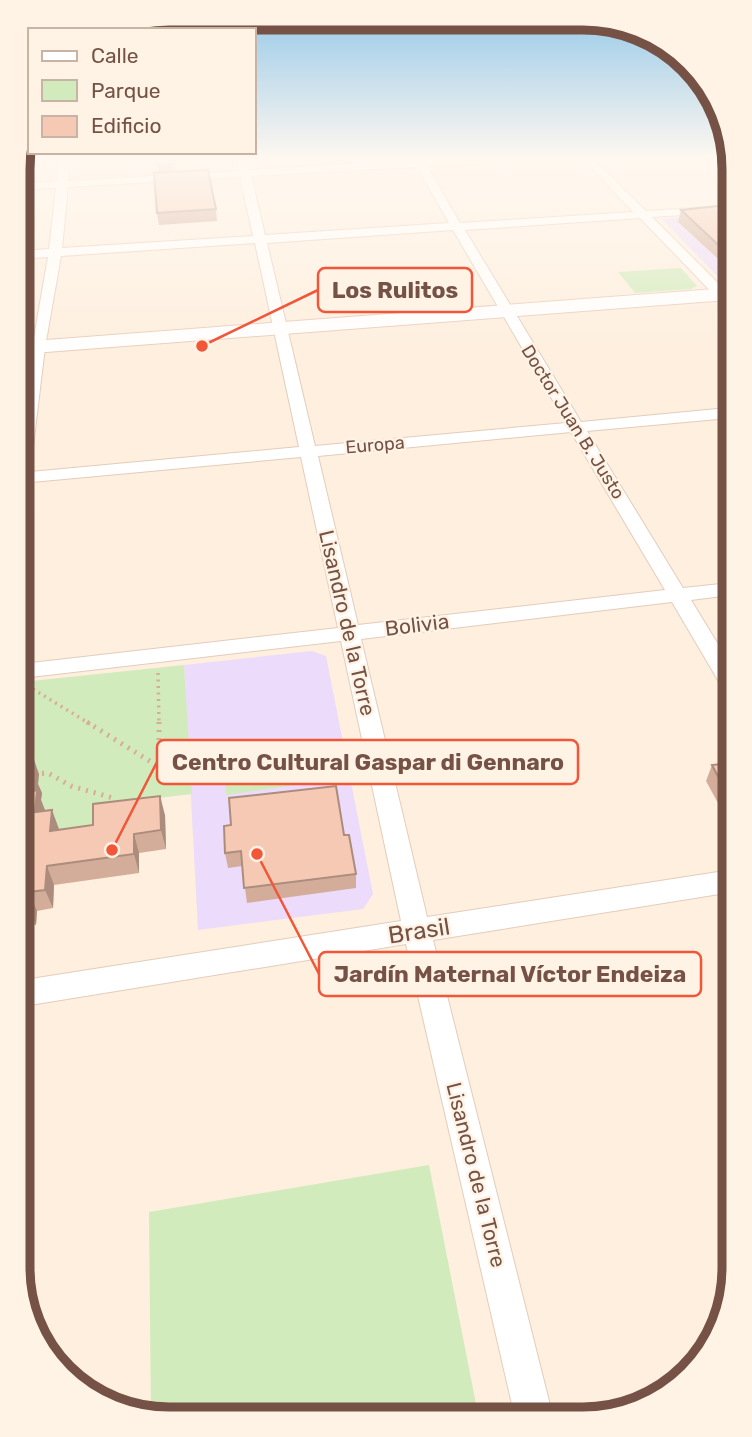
<svg xmlns="http://www.w3.org/2000/svg" width="752" height="1437" viewBox="0 0 752 1437" font-family="Rubik,sans-serif">
<style>
.education{fill:#ecdbfa}
.green{fill:#d2ebbc}
.lines{fill:none;stroke-linecap:round;stroke-linejoin:round}
.street-casing{stroke:#e4ccbc;stroke-width:2}
.secondary-casing{stroke:#e9ccb9;stroke-width:2}
.path-far1{stroke:#d9ac97;stroke-width:3.5;stroke-dasharray:2 4.5;stroke-linecap:butt}
.path{stroke:#d9ac97;stroke-width:5;stroke-dasharray:2 6;stroke-linecap:butt}
.street{fill:#fff;fill-rule:evenodd}
.secondary{fill:#fff;fill-rule:evenodd}
.wall{fill:#d3ad9a}
.shaded-wall{fill:#ac8d7d}
.building{fill:#f5c9b3;stroke:#ac8d7d;stroke-width:2}
.labels{text-anchor:middle;stroke-width:5;stroke-linejoin:round;paint-order:stroke}
.far-street-label{font-size:18px;fill:#755245;stroke:#fff3e5}
.street-label{font-size:21px;fill:#755245;stroke:#fff3e5}
.near-street-label{font-size:24px;fill:#755245;stroke:#fff3e5}
.rim{fill:none;stroke:#755245;stroke-width:9}
.leader{fill:none;stroke:#f15639;stroke-width:2.5}
.callout-dot{fill:#f15639;stroke:#fff3e5;stroke-width:2.5}
.callout{fill:#fff3e5;stroke:#f15639;stroke-width:2.5}
.callout-label{font-size:23px;text-anchor:middle;font-weight:bold;fill:#755245}
</style>
<rect width="100%" height="100%" fill="#feefde"/>
<path class="education" d="M727,213L728,283L722,281L662,219Z
M312,651L326,656L373,894L363,909L198,930L184,665Z"/>
<path class="green" d="M681,268L697,286L691,289L635,293L618,272Z
M184,665L192,794L158,798V816L43,831L22,776V688L31,681Z
M303,746L310,783L226,795L222,758Z
M429,1165L478,1414L151,1418L149,1212Z"/>
<g class="lines">
<defs>
<path id="street" d="M60,160H70L68,181L239,171L237,160H247L250,170L413,160H480L475,163L427,166L460,223L633,212L584,160H594L646,211L727,206V212L652,217L728,293V305L723,304L640,218L465,230L581,422L728,408L729,418L587,431L683,588L730,583V595L691,600L730,664V690L722,687L672,602L361,639L427,917L731,870L732,892L433,940L552,1413H514L406,944L24,1006V980L401,921L341,641L22,678V664L338,628L301,457L21,483L20,418L48,257L19,259V251L49,249L56,188L19,190V184L57,181ZM417,167L449,223L265,235L251,176ZM240,177L253,236L62,248L68,187ZM453,230L566,423L315,446L267,243ZM255,243L299,447L30,472L45,347L61,256ZM571,432L665,590L358,625L318,456Z"/>
<path id="secondary" d="M728,288V300L20,354V342Z"/>
</defs>
<use href="#street" class="street-casing"/>
<use href="#secondary" class="secondary-casing"/>
<path class="path-far1" d="M158,673L159,724
M33,689L90,724"/>
<path class="path" d="M87,722L159,767V722
M34,774L48,773L71,786L113,798"/>
<use href="#street" class="street"/>
<use href="#secondary" class="secondary"/>
</g>
<path class="wall" d="M157,160H174L176,172L216,209L217,221L159,225L157,213L158,173Z
M727,205L728,268L678,222L681,210Z
M22,755L39,774L38,784L42,793L41,800L45,811L59,830L165,815L166,849L139,853V873L54,885L53,908L37,911L36,925L23,927Z
M731,763V827L706,781L712,765Z
M344,835L356,874V888L247,903L242,866L228,868L225,853Z"/>
<path class="shaded-wall" d="M32,754L39,774L38,784L42,793L41,800L45,810L43,831L35,812L30,775Z
M160,796L165,815L166,849L161,830Z
M52,810L59,829L58,850L50,831Z
M134,834L139,853V873L134,854Z
M47,866L54,885L53,908L45,890Z
M29,892L37,911L36,925L28,906Z"/>
<path class="building" d="M157,160H174L175,164L157,165Z
M208,170L216,209L157,213L154,173Z
M727,205V253L681,210Z
M32,754L30,775L34,774L33,791L37,790L35,812L52,810L50,831L93,825V804L160,796L161,830L134,834V854L47,866L45,890L29,892L28,906L23,907L22,755Z
M731,763V801L712,765Z
M336,786L344,835H349L356,874L244,888L241,851L225,853L224,826L231,825L229,798Z"/>
<linearGradient id="sky" x2="0" y2="1"><stop stop-color="#92c7e8"/><stop offset="0.44" stop-color="#fff8f0"/><stop offset="1" stop-color="#fff8f0" stop-opacity="0"/></linearGradient>
<rect width="752" height="361" fill="url(#sky)"/>
<g class="labels">
<g class="far-street-label">
<text transform="translate(573 422) rotate(58)" y="6">Doctor Juan B. Justo</text>
<text transform="translate(375 445) rotate(-5)" y="6">Europa</text>
</g>
<g class="street-label">
<text transform="translate(347 623) rotate(77)" y="7">Lisandro de la Torre</text>
<text transform="translate(417 625) rotate(-7)" y="7">Bolivia</text>
<text transform="translate(476 1175) rotate(76)" y="7">Lisandro de la Torre</text>
</g>
<g class="near-street-label">
<text transform="translate(419 931) rotate(-9)" y="8">Brasil</text>
</g>
</g>
<path d="M0 0H752V1437H0ZM169 30H583A139 139 0 0 1 722 169V1268A139 139 0 0 1 583 1407H169A139 139 0 0 1 30 1268V169A139 139 0 0 1 169 30Z" fill="#fff3e5" fill-rule="evenodd"/>
<path class="rim" d="M169 30H583A139 139 0 0 1 722 169V1268A139 139 0 0 1 583 1407H169A139 139 0 0 1 30 1268V169A139 139 0 0 1 169 30Z"/>
<path class="leader" d="M202 346L318 290M112 850L157 762M257 854L319 974"/>
<g class="callout-dot">
<circle cx="202" cy="346" r="7"/>
<circle cx="112" cy="850" r="7"/>
<circle cx="257" cy="854" r="7"/>
</g>
<g class="callout">
<rect x="318" y="268" width="154" height="44" rx="7"/>
<rect x="157" y="740" width="421" height="44" rx="7"/>
<rect x="319" y="952" width="382" height="44" rx="7"/>
</g>
<g class="callout-label">
<text x="395" y="298">Los Rulitos</text>
<text x="368" y="770">Centro Cultural Gaspar di Gennaro</text>
<text x="510" y="982">Jardín Maternal Víctor Endeiza</text>
</g>
<rect x="28" y="28" width="228" height="126" fill="#fff3e5" stroke="#c8b3a5" stroke-width="2"/>
<rect x="42" y="51" width="35" height="10" fill="#ffffff" stroke="#c8b3a5" stroke-width="2"/>
<text x="91" y="63" font-size="21" fill="#755245">Calle</text>
<rect x="42" y="80" width="35" height="21" fill="#d2ebbc" stroke="#c8b3a5" stroke-width="2"/>
<text x="91" y="98" font-size="21" fill="#755245">Parque</text>
<rect x="42" y="116" width="35" height="21" fill="#f5c9b3" stroke="#c8b3a5" stroke-width="2"/>
<text x="91" y="133" font-size="21" fill="#755245">Edificio</text>
</svg>
